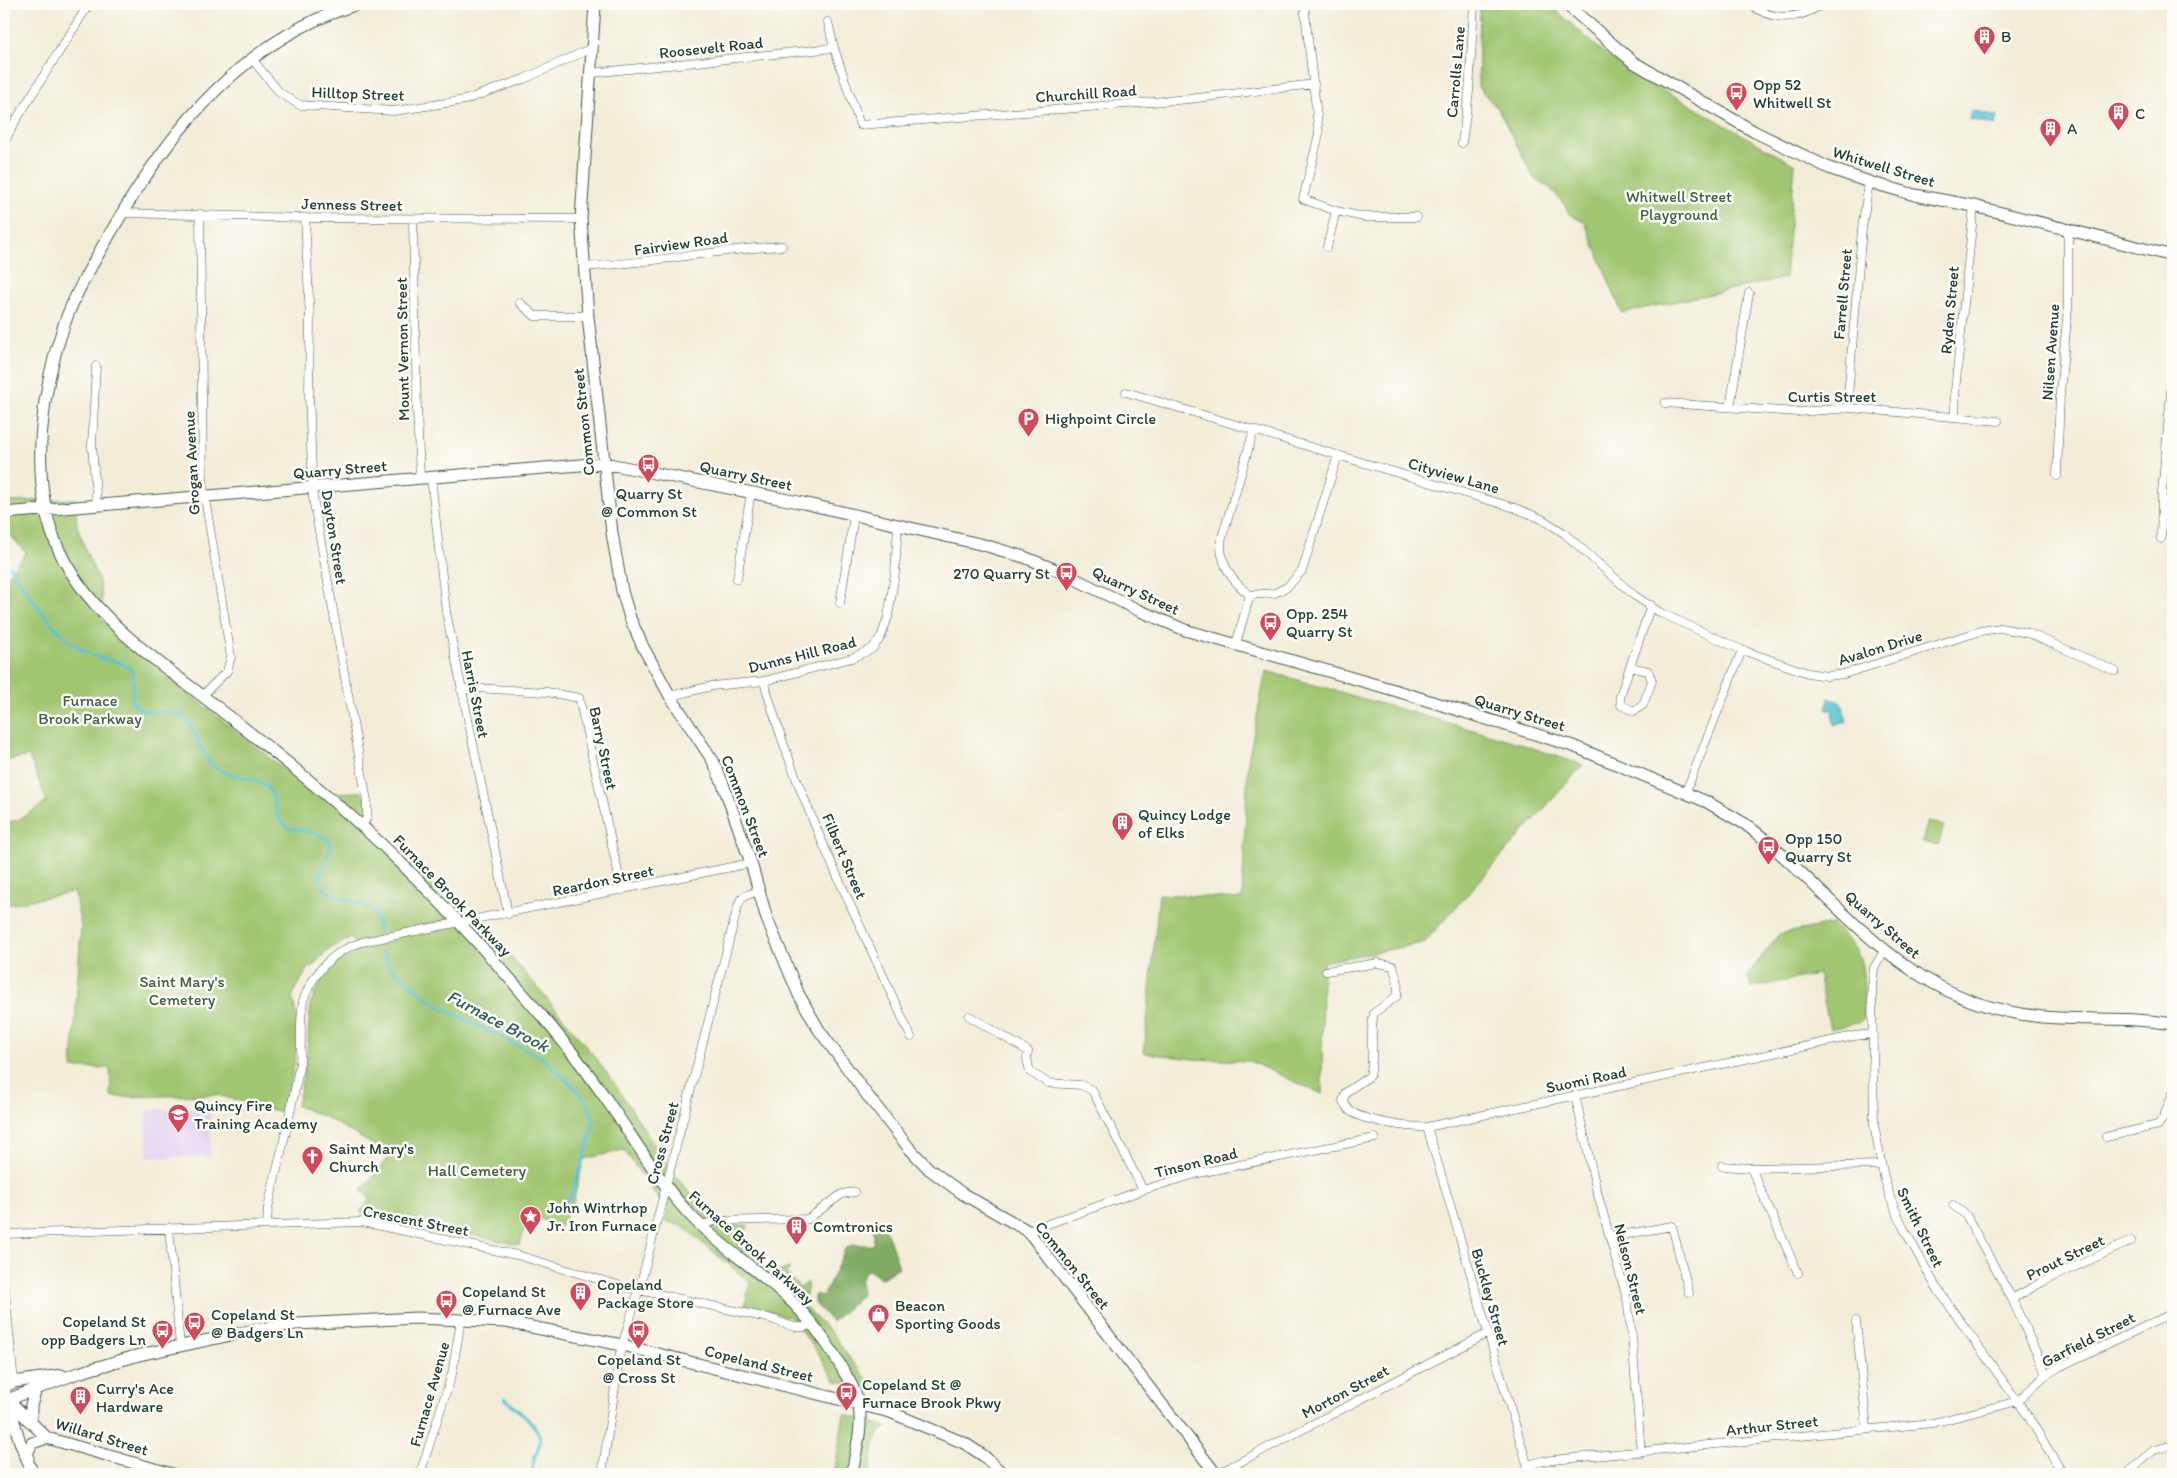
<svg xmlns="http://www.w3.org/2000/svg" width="2177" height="1478" viewBox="0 0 2177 1478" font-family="Itim,sans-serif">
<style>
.built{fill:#e3d3f2}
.green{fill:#a0c671;stroke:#608252}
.forest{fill:#80ab63;stroke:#50744c}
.water{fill:#58c2d3;stroke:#3c8084}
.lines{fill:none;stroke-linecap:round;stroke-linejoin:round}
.stream{stroke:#58c2d3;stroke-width:3}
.street-casing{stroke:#3f574d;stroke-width:9}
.secondary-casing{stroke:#3f574d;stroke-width:13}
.street{stroke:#fff;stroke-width:8}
.secondary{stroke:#fff;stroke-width:11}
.labels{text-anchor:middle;stroke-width:5;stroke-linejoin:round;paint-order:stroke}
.poi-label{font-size:16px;fill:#1f3d34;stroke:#fdfcf7;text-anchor:start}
.street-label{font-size:16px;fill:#1f3d34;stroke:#fdfcf7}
.park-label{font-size:16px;fill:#3f5f43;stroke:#fdfcf7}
.water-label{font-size:18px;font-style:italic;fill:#2d5e5c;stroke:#fdfcf7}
</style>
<rect width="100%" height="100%" fill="#fdfcf7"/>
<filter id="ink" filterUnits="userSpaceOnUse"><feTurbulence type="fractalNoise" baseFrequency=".02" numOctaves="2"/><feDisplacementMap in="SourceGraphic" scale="10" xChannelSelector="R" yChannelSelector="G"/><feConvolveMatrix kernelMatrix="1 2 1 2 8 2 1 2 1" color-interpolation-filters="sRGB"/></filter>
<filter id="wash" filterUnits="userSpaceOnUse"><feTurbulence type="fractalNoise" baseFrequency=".0096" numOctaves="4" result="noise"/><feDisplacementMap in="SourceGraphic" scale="20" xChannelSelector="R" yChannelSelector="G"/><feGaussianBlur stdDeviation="1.12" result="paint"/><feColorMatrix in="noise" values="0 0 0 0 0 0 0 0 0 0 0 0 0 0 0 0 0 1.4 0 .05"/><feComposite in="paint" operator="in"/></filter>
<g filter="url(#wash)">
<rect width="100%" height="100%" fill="#f3edd8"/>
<path class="built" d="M210,1108L211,1157L147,1158L146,1110Z"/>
<path class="green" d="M1480,4H1549L1612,60L1795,165L1785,278L1622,313L1585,223L1569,214L1564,204L1550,188L1534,178L1498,109L1478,87Z
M75,499L77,525L89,559L98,578L102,597L100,618L178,685L314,793L361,792L375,818L379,838L421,875L453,910L471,913L485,928C528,976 571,1025 609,1076C646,1127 673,1186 724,1225H748L741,1247L832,1333L851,1360L875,1388L835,1381L819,1354L790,1317L745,1305L750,1282L682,1226L665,1221L667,1211L624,1150L584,1159L572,1207L559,1227L528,1213L520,1245L360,1212L371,1199L361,1191L390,1155L327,1118L297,1106L307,1056L310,1004L319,985L333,964L360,950L351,938L328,950L312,967L309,966L292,997C304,1035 292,1075 284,1113L218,1095L111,1097L110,1068H72L81,927L74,892L4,905V823L18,820L47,802L29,756L4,761V579L26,553L4,528V502Z
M1266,671L1512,741L1583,765L1424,943L1323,962L1322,1094L1249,1061L1193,1059L1144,1053L1159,894L1242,899L1248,761Z
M1928,821L1944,826L1938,846L1922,842Z
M1832,924C1840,932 1850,940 1856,950C1867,969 1863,998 1863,1019L1858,1023L1830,1029L1818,974L1751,988L1748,975L1779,934Z
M790,1268L786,1273L800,1288L808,1282L806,1296L779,1271Z
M844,1414L888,1427C872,1432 873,1459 870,1474H834Z"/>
<path class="forest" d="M885,1227L899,1267L881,1279L869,1270L865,1271L860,1281L862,1295L832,1322L814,1302V1296L816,1294L823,1297L845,1249L852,1245H874L873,1228Z"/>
<path class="water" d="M1971,110L1997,116L1995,125L1969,119Z
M1829,698L1842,703L1847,722L1835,725L1832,714L1833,711L1826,708Z"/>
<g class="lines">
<path class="stream" d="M10,566C30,598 58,640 94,656C105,661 122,660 130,669C139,680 126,695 135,705C148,718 172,706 185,719C198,731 199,753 212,765C227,778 249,774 265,785C275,792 273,807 278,816C280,821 284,824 288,828L315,833L329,840L331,847C329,857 321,866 320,876C318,900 358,898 371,910C377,916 378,924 379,932
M383,951L388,964L405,980L436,1005L543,1058L580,1093L587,1103L593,1118V1129L572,1193L565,1207
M505,1398C515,1410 540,1425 540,1440C540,1447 536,1452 534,1459C533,1464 533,1469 532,1474"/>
</g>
</g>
<g filter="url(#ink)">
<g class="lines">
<defs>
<path id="street" d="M1304,4L1319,134L1303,199L1336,211
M1750,4C1772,22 1799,20 1822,4
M828,22L834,48L860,125L1189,99L1314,84
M251,58L280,93L300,105L394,111L465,100L524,79L592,48
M591,73L834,48
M4,143L16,120L89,4
M1462,143L1469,92L1474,4
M123,213L305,218L581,219
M200,214L203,486L231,657L227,671L202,696
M305,218L310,319L309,393L313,498L367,801V817L362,827
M413,219L417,410L420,478
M1327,247L1336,211L1364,217H1417
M584,267C650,263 715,250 782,246
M520,303L535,316H588
M96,366L92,446L97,506
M1126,392L1515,508L1542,519L1564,533L1635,596L1661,613L1742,650L1808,673L1827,676L1844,674L1981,631L2000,628L2028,633L2115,671
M1665,403L1798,412L1851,408L1998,421
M1730,407L1749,293
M1847,408L1862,229L1869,182
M1955,416V391L1974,206
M1254,430L1221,541C1220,564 1231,581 1250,595L1275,593L1287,587L1302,571L1338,455
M2057,476L2060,393L2068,308V230
M431,477L446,612L508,914
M2161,539L2162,492L2173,371
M737,579L751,492
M840,603L854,516
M1236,644L1250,595
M1630,667L1648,671L1652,681L1643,705L1634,711L1621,705L1620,696L1651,605
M764,681C798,805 859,920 911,1037
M461,690L473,688L547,692L579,698L622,890
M670,696L712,686L764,681L852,658L872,649L881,637L888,617L895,573L898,525
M1685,794L1742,650
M1884,951L1874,968L1872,987L1874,1125L1884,1177L1891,1200L1904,1229L1936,1287L2028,1416L2063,1474
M1326,971L1378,963L1393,966L1398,983L1397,996L1374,1013C1369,1034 1375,1055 1370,1076L1346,1092L1343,1101C1345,1104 1347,1108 1350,1111C1364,1121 1409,1128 1427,1127L1854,1036L1873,1034
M969,1016L1028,1051L1027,1059L1030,1072L1048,1083L1081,1085L1092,1090L1143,1190
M1575,1095L1596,1188L1627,1299L1632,1336L1641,1453
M1427,1127L1530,1474
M2106,1137L2158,1125L2164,1116L2173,1093
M1722,1166L1751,1168L1881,1165
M1751,1168L1798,1273
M1953,1205L1966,1215L2012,1299L2046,1374
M267,1225L268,1208C279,1160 292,1111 300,1062C302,1045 299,1011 304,998C315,970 333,951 362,942L751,863
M702,1227L708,1223L715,1221L808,1219L842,1194L855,1192
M169,1228L180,1346
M1028,1231L1143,1190L1199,1173L1375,1138
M4,1234L362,1222L517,1255L621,1286L768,1318C781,1321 799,1333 811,1324
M1610,1237L1672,1226L1689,1293
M4,1282L14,1382
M2012,1299L2044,1281L2131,1241
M1856,1321L1867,1429
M1527,1465L1543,1461L1933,1423L2018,1401L2043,1377L2059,1367L2173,1313
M420,1474L452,1374L461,1320
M602,1474L620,1353L643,1275L738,906C742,895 749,894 759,891
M1217,1474L1488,1333
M2127,1474L2154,1450L2173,1445"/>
<path id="secondary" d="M358,4C245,38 171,128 114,227C96,258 77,289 65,322C42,387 29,475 55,541C80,604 140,649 192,688C251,733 310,779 365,829C434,892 497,962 557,1034C578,1059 597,1085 615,1112C639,1147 660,1182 689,1214C715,1242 748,1263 778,1289C802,1309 823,1336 839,1363C847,1377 857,1392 859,1407C863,1429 855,1453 852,1474
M595,4L581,219L588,316L612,533L622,591L630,618L643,647L670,696L713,761L723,784L751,863L767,919L799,995L819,1030L867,1095L909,1148L929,1169L963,1194L1028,1231L1216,1474
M1566,4L1633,62L1755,132L1829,168L1869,182L1915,195L1974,206L2173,256
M4,513L604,463L803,503L984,545L1024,557L1059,571L1138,610L1185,630L1394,690L1573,746L1707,802L1745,824L1762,837C1846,909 1904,995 2021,1014C2072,1023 2123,1015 2173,1024
M4,1387L14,1382L61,1375
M4,1396L47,1438L172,1474
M7,1400L78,1373L139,1355L254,1330L296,1324L417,1318L506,1322L622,1345L890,1412L964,1443L984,1456L1003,1474
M8,1401L20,1442L33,1474
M31,1423V1405L36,1389
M28,1460V1452L32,1443L47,1438"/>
</defs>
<use href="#street" class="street-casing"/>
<use href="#secondary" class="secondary-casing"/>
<use href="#street" class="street"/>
<use href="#secondary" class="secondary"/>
</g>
</g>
<defs>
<symbol id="building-pin" viewBox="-11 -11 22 30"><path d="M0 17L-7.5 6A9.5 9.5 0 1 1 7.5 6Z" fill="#d1495b" stroke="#fdfcf7"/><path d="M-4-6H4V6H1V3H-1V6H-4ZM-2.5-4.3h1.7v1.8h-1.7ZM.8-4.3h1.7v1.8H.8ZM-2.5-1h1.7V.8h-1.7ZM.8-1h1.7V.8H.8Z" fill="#fff"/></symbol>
<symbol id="bus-pin" viewBox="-11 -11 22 30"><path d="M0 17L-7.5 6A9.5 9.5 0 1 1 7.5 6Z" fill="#d1495b" stroke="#fdfcf7"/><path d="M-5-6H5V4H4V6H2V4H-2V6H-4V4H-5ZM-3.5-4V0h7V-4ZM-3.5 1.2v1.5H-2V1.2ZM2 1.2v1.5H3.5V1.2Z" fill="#fff"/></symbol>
<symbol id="parking-pin" viewBox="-11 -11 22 30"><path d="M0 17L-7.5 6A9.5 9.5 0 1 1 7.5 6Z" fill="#d1495b" stroke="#fdfcf7"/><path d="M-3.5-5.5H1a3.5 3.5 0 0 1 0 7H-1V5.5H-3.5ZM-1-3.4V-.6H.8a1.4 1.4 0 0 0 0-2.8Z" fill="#fff"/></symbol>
<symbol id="school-pin" viewBox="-11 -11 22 30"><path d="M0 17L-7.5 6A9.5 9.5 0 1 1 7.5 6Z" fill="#d1495b" stroke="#fdfcf7"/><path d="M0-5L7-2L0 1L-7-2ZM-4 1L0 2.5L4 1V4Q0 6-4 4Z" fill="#fff"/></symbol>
<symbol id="church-pin" viewBox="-11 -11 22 30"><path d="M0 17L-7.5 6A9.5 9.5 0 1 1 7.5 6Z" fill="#d1495b" stroke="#fdfcf7"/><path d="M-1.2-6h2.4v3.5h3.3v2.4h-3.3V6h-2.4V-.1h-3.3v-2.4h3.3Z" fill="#fff"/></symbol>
<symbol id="sight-pin" viewBox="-11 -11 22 30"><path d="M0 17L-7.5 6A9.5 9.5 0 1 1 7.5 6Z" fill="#d1495b" stroke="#fdfcf7"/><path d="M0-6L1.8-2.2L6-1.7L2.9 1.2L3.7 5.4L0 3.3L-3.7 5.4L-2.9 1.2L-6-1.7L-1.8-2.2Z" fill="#fff"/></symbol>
<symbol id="shop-pin" viewBox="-11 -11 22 30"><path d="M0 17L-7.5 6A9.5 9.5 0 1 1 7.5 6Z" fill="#d1495b" stroke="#fdfcf7"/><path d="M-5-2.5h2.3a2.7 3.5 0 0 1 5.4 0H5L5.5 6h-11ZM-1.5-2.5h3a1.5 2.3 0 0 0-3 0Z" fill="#fff"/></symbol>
</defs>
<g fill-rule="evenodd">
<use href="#building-pin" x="1972" y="24" width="25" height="34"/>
<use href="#bus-pin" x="1724" y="80" width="25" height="34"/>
<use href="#building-pin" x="2106" y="100" width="25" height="34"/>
<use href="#building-pin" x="2038" y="116" width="25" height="34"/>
<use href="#parking-pin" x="1016" y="406" width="25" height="34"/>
<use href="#bus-pin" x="636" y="452" width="25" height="34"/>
<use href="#bus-pin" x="1054" y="560" width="25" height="34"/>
<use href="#bus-pin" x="1258" y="610" width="25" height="34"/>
<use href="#building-pin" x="1110" y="810" width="25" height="34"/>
<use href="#bus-pin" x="1756" y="834" width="25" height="34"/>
<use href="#school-pin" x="166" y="1102" width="25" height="34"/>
<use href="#church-pin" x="300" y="1144" width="25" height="34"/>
<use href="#sight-pin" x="518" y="1204" width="25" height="34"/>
<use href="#building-pin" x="784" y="1214" width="25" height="34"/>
<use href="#building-pin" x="568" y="1280" width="25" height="34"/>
<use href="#bus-pin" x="434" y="1288" width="25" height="34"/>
<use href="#shop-pin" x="866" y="1302" width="25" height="34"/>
<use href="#bus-pin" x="182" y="1310" width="25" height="34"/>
<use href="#bus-pin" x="150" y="1318" width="25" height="34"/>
<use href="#bus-pin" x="626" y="1318" width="25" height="34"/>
<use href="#bus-pin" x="834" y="1380" width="25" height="34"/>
<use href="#building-pin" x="68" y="1384" width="25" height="34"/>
</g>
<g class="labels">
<g class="poi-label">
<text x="2001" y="42">B</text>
<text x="1753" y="90">Opp 52<tspan x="1753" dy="18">Whitwell St</tspan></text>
<text x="2135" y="119">C</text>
<text x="2067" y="134">A</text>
<text x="1045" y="424">Highpoint Circle</text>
<text x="649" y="499" text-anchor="middle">Quarry St<tspan x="649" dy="18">@ Common St</tspan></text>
<text x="1050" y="579" text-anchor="end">270 Quarry St</text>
<text x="1286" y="619">Opp. 254<tspan x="1286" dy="18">Quarry St</tspan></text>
<text x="1138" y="820">Quincy Lodge<tspan x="1138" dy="18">of Elks</tspan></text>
<text x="1785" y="844">Opp 150<tspan x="1785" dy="18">Quarry St</tspan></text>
<text x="194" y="1111">Quincy Fire<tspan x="194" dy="18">Training Academy</tspan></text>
<text x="329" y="1154">Saint Mary's<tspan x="329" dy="18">Church</tspan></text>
<text x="547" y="1213">John Wintrhop<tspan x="547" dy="18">Jr. Iron Furnace</tspan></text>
<text x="813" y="1232">Comtronics</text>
<text x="597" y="1290">Copeland<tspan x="597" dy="18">Package Store</tspan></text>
<text x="462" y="1297">Copeland St<tspan x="462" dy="18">@ Furnace Ave</tspan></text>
<text x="895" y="1311">Beacon<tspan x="895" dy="18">Sporting Goods</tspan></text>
<text x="211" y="1320">Copeland St<tspan x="211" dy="18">@ Badgers Ln</tspan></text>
<text x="146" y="1327" text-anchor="end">Copeland St<tspan x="146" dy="18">opp Badgers Ln</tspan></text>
<text x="639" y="1365" text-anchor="middle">Copeland St<tspan x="639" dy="18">@ Cross St</tspan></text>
<text x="862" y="1390">Copeland St @<tspan x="862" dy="18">Furnace Brook Pkwy</tspan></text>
<text x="96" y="1394">Curry's Ace<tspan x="96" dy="18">Hardware</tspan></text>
</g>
<g class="street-label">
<text transform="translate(711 47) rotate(-6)" y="6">Roosevelt Road</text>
<text transform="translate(1455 72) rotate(-85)" y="6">Carrolls Lane</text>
<text transform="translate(358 93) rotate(2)" y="6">Hilltop Street</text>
<text transform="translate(1086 93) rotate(-4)" y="6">Churchill Road</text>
<text transform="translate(1884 166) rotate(17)" y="6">Whitwell Street</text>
<text transform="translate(352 204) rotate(1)" y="6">Jenness Street</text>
<text transform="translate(681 243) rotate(-8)" y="6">Fairview Road</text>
<text transform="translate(1842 294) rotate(-85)" y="6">Farrell Street</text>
<text transform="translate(1949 310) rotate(-85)" y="6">Ryden Street</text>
<text transform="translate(402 349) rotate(-91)" y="6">Mount Vernon Street</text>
<text transform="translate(2050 352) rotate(-86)" y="6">Nilsen Avenue</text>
<text x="1832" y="402">Curtis Street</text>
<text transform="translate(583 422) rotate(-96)" y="6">Common Street</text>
<text transform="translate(191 463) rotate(-93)" y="6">Grogan Avenue</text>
<text transform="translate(340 469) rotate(-5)" y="6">Quarry Street</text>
<text transform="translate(746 475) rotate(12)" y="6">Quarry Street</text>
<text transform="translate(1454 475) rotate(16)" y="6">Cityview Lane</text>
<text transform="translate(335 537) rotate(81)" y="6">Dayton Street</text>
<text transform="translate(1136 590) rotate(25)" y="6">Quarry Street</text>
<text transform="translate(1880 647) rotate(-17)" y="6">Avalon Drive</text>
<text transform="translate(802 654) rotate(-14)" y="6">Dunns Hill Road</text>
<text transform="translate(476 694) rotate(79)" y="6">Harris Street</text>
<text transform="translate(1520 712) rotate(17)" y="6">Quarry Street</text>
<text transform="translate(604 748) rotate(78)" y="6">Barry Street</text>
<text transform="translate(746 806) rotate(69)" y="6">Common Street</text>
<text transform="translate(845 856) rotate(67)" y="6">Filbert Street</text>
<text transform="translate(603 880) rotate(-12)" y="6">Reardon Street</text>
<text transform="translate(453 895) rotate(46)" y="6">Furnace Brook Parkway</text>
<text transform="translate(1883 924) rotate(41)" y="6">Quarry Street</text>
<text transform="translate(1586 1079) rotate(-12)" y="6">Suomi Road</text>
<text transform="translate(662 1143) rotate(-75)" y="6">Cross Street</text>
<text transform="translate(1196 1162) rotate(-14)" y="6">Tinson Road</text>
<text transform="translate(416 1220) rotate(11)" y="6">Crescent Street</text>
<text transform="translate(1921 1227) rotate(64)" y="6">Smith Street</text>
<text transform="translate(752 1247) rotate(42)" y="6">Furnace Brook Parkway</text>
<text transform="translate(2065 1257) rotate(-26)" y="6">Prout Street</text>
<text transform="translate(1073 1265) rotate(51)" y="6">Common Street</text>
<text transform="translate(1631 1269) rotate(76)" y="6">Nelson Street</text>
<text transform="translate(1491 1297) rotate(74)" y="6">Buckley Street</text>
<text transform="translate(2088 1339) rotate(-27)" y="6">Garfield Street</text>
<text transform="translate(759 1363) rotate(14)" y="6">Copeland Street</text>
<text transform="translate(1345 1391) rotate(-28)" y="6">Morton Street</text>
<text transform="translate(429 1394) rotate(-74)" y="6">Furnace Avenue</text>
<text transform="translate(1772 1425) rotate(-6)" y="6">Arthur Street</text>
<text transform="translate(102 1436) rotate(17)" y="6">Willard Street</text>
</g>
<g class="park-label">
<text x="1679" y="202">Whitwell Street<tspan x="1679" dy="18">Playground</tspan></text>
<text x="90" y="706">Furnace<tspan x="90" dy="18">Brook Parkway</tspan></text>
<text x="182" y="987">Saint Mary's<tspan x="182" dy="18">Cemetery</tspan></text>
<text x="477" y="1176">Hall Cemetery</text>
</g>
<g class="water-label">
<text transform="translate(498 1021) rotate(28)" y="6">Furnace Brook</text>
</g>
</g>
<rect width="2177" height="1478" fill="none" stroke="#fdfcf7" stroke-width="20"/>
</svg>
